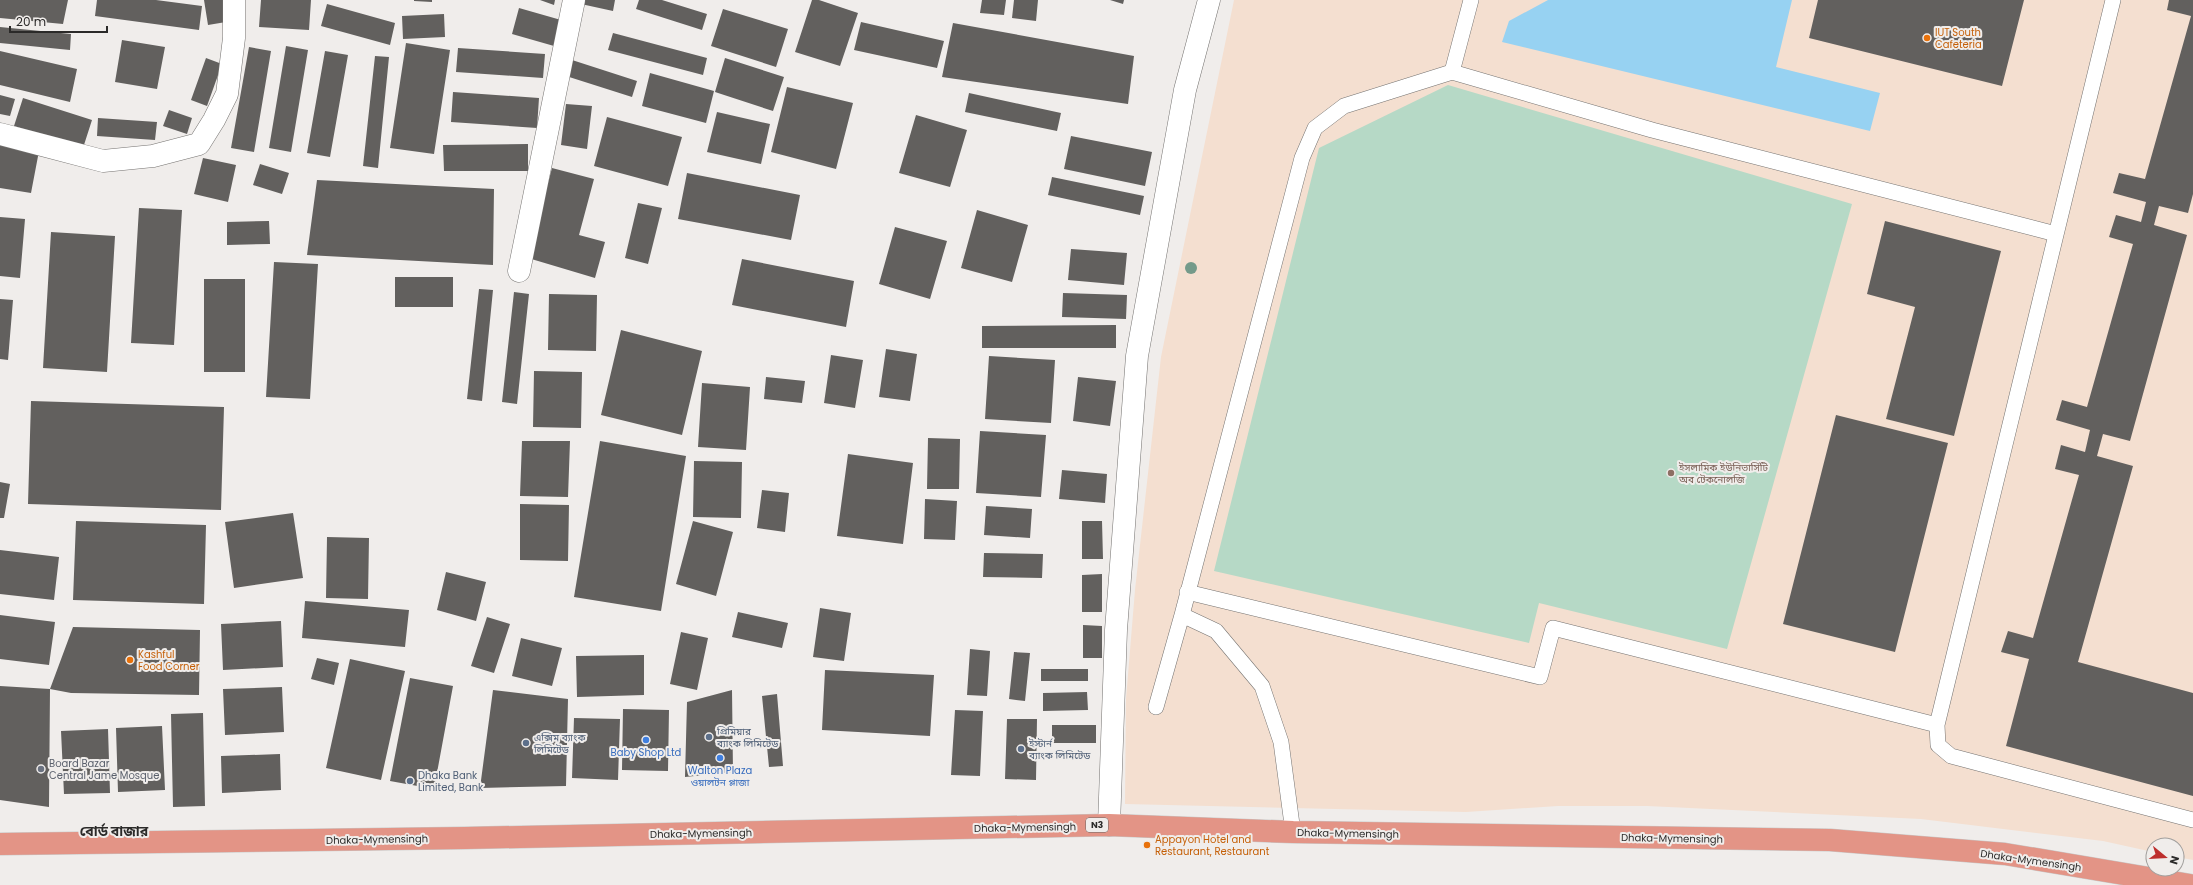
<svg xmlns="http://www.w3.org/2000/svg" width="2193" height="885" viewBox="0 0 2193 885" font-family="Poppins,'Noto Sans Bengali',sans-serif">
<style>
.education{fill:#f4dfd0}
.green{fill:#b6d9c6}
.water{fill:#97d2f2}
.building{fill:#62605e}
.lines{fill:none;stroke-linecap:round;stroke-linejoin:round}
.lane-casing{stroke:#757371;stroke-width:16}
.street-casing{stroke:#757371;stroke-width:23}
.highway-casing{stroke:#c8c8c7;stroke-width:23}
.lane{stroke:#fff;stroke-width:15}
.street{stroke:#fff;stroke-width:22}
.highway{stroke:#e39486;stroke-width:22}
.tree{fill:#749a8a}
.food-dot{fill:#e8710a;stroke:#f0edeb;stroke-width:1.5}
.education-dot{fill:#8d6e63;stroke:#f0edeb;stroke-width:1.5}
.service-dot{fill:#5c6f8a;stroke:#f0edeb;stroke-width:1.5}
.shop-dot{fill:#3f7fe0;stroke:#f0edeb;stroke-width:1.5}
.worship-dot{fill:#6b7280;stroke:#f0edeb;stroke-width:1.5}
.labels{text-anchor:middle;stroke-width:4;stroke-linejoin:round;paint-order:stroke}
.shield{fill:#f0edeb;stroke:#666463;stroke-width:1}
.shield-label{font-size:9px;font-weight:bold;fill:#2b2a29}
.food-label{font-size:10px;fill:#c56008;stroke:#f0edeb;text-anchor:start}
.education-label{font-size:10px;fill:#785e54;stroke:#f0edeb;text-anchor:start}
.service-label{font-size:10px;fill:#4e5e75;stroke:#f0edeb;text-anchor:start}
.shop-label{font-size:10px;fill:#366cbe;stroke:#f0edeb}
.worship-label{font-size:10px;fill:#5b616d;stroke:#f0edeb;text-anchor:start}
.street-label{font-size:10px;fill:#2b2a29;stroke:#f0edeb}
.district-label{font-size:14px;font-weight:bold;fill:#2b2a29;stroke:#f0edeb}
</style>
<rect width="100%" height="100%" fill="#f0edeb"/>
<path class="education" d="M1234,0H2193V860L2177,857V845H2153V852L2103,841L1921,819L1647,806H1558L1466,812L1125,804L1126,699L1135,590L1161,357Z"/>
<path class="green" d="M1448,85L1852,204L1727,649L1539,603L1529,643L1214,571L1319,148Z"/>
<path class="water" d="M1548,0H1792L1776,67L1880,93L1870,131L1502,42L1509,21Z"/>
<path class="building" d="M0,0H68L63,24L0,18Z
M97,0H156L202,6L199,30L95,16Z
M204,0H229L232,21L208,25Z
M261,0H311L309,30L259,27Z
M414,0H432V2L414,1Z
M540,0H555L554,5Z
M581,0H615L613,11L581,4Z
M639,0H662L707,14L702,30L636,9Z
M812,0H819L858,13L840,66L795,52Z
M982,0H1006L1004,15L980,13Z
M1014,0H1038L1036,21L1012,18Z
M1110,0H1124L1123,4Z
M1818,0H2024L2002,86L1809,38Z
M2169,0H2193V194L2188,213L2159,206L2154,225L2187,235L2130,441L2103,434L2097,456L2133,466L2078,662L2193,693V796L2006,746L2029,659L2001,652L2008,631L2033,638L2079,475L2055,469L2061,445L2085,452L2090,430L2056,420L2062,400L2087,407L2133,244L2109,237L2116,215L2141,222L2146,202L2113,193L2119,173L2145,179L2191,16L2167,10Z
M327,4L395,23L390,45L321,26Z
M519,8L561,20L554,46L512,34Z
M723,9L788,29L776,67L711,46Z
M444,14L445,37L403,39L402,16Z
M861,22L944,41L937,68L854,50Z
M953,23L1134,56L1128,104L942,77Z
M0,27L71,34L70,50L0,43Z
M613,33L707,58L703,75L608,50Z
M122,40L165,47L157,89L115,82Z
M406,43L450,50L434,154L390,148Z
M286,46L308,50L291,152L269,148Z
M249,47L271,51L254,152L231,148Z
M458,48L545,54L543,78L456,72Z
M0,51L77,69L70,102L0,85Z
M325,51L348,55L330,157L307,153Z
M375,56L389,57L378,168L363,166Z
M206,58L222,64L207,106L191,100Z
M725,58L784,77L773,111L715,92Z
M572,60L637,81L632,97L566,76Z
M650,73L714,91L706,123L642,106Z
M787,87L853,103L836,169L771,152Z
M453,92L539,98L537,128L451,122Z
M969,93L1061,113L1057,131L965,112Z
M0,95L15,99L10,116L0,114Z
M23,98L92,120L83,148L14,126Z
M566,104L592,106L587,149L561,145Z
M169,110L192,118L187,134L163,126Z
M717,112L770,124L761,164L707,152Z
M916,115L967,130L950,187L899,173Z
M607,117L682,137L668,186L594,166Z
M98,118L157,122L155,140L97,136Z
M1071,136L1152,152L1145,186L1064,169Z
M0,144L39,151L31,193L0,188Z
M528,144V171H444L443,145Z
M203,158L236,165L228,202L194,194Z
M260,164L289,173L282,194L253,185Z
M552,168L594,179L579,235L605,242L595,278L528,258Z
M687,173L800,195L791,240L678,219Z
M1052,177L1144,196L1140,215L1048,195Z
M317,180L494,189L493,265L307,255Z
M638,203L662,208L648,264L625,258Z
M139,208L182,210L174,345L131,343Z
M977,210L1028,225L1012,282L961,268Z
M0,217L25,219L20,278L0,276Z
M269,221L270,244L227,245V222Z
M1885,221L2001,251L1954,436L1886,419L1915,307L1867,294Z
M895,227L947,241L930,299L879,284Z
M51,232L115,236L107,372L43,368Z
M1071,249L1127,253L1124,285L1068,280Z
M742,259L854,281L846,327L732,305Z
M274,262L318,264L310,399L266,397Z
M395,277H453V307H395Z
M204,279H245V372H204Z
M479,289L493,290L482,401L467,399Z
M514,292L529,294L517,404L502,402Z
M1063,293L1127,295L1126,319L1062,317Z
M549,294L597,295L596,351L548,350Z
M0,299L13,300L8,360L0,359Z
M1116,325V348H982V326Z
M621,330L702,351L682,435L601,415Z
M886,349L917,354L910,401L879,397Z
M831,355L863,360L855,408L824,403Z
M989,356L1055,360L1051,423L985,419Z
M534,371L582,372L581,428L533,427Z
M766,377L805,381L802,403L764,399Z
M1078,377L1116,381L1110,426L1073,421Z
M702,383L750,387L746,450L698,447Z
M31,401L224,407L221,510L28,504Z
M1836,415L1948,443L1895,652L1783,624Z
M980,431L1046,435L1041,497L976,493Z
M928,438L960,439L959,489H927Z
M522,441H570L568,497L520,496Z
M600,441L686,456L661,611L574,597Z
M848,454L913,463L903,544L837,536Z
M694,461L742,462L741,518L693,517Z
M1062,470L1107,474L1105,503L1059,499Z
M0,482L10,484L4,518H0Z
M762,490L789,493L785,532L757,528Z
M925,499L957,501L955,540L924,539Z
M520,504L569,505L568,561L520,560Z
M986,506L1032,509L1030,538L984,535Z
M293,513L303,578L234,588L225,522Z
M76,521L206,525L204,604L73,600Z
M693,521L733,532L716,596L676,584Z
M1082,521H1102L1103,559H1082Z
M327,537L369,538L368,599L326,598Z
M0,550L59,557L54,600L0,594Z
M984,553L1043,554L1042,578L983,577Z
M446,572L486,582L476,621L437,610Z
M1102,574V612H1082V575Z
M305,601L409,610L405,647L302,638Z
M820,608L851,613L844,661L813,657Z
M738,612L788,623L782,648L732,637Z
M0,615L55,622L49,665L0,659Z
M487,617L510,624L494,673L471,666Z
M281,621L283,667L223,670L221,624Z
M1083,625L1102,626V658H1083Z
M73,627L200,630L199,695L71,693L50,689Z
M681,632L708,638L697,690L670,684Z
M521,638L562,648L552,686L512,676Z
M970,649L990,651L987,696L967,695Z
M1014,652L1030,653L1025,701L1009,699Z
M644,655V695L577,697L576,656Z
M317,658L339,663L334,685L311,679Z
M350,659L405,671L381,780L326,768Z
M1041,669H1088V681H1041Z
M825,670L934,675L930,736L822,730Z
M410,678L453,686L434,789L390,781Z
M0,686L50,689L49,807L0,800Z
M282,687L284,732L225,735L223,689Z
M493,690L568,699L566,786L480,788Z
M732,690L733,772L685,777L687,702Z
M1087,692L1088,710L1043,711V693Z
M777,694L783,766L769,767L762,696Z
M623,709L669,710L668,771L622,770Z
M955,710L983,711L980,776L951,775Z
M203,713L205,806L173,807L171,714Z
M574,718L620,719L618,780L572,778Z
M1007,719H1037L1036,780L1005,779Z
M1052,725H1096V743H1052Z
M162,726L165,790L118,792L116,728Z
M108,729L110,793L64,794L61,731Z
M280,754L281,790L222,793L221,756Z"/>
<g class="lines">
<defs>
<path id="lane" d="M2113,0L1937,725L1938,745L1951,756L2193,820
M1452,72L1471,0
M1187,592L1540,677L1553,628L1937,725
M1182,615L1216,631L1262,686L1281,742L1293,832
M1156,707L1182,615L1302,158L1315,128L1344,106L1452,72L1652,130L2056,234"/>
<path id="street" d="M0,134L103,161L153,156L199,144L214,120L227,94L234,38V0
M519,271L574,0
M1109,825L1116,630L1137,356L1185,90L1209,0"/>
<path id="highway" d="M0,844L465,838L1109,825L1293,832L1830,840L2005,854L2190,885"/>
</defs>
<use href="#lane" class="lane-casing"/>
<use href="#street" class="street-casing"/>
<use href="#highway" class="highway-casing"/>
<use href="#lane" class="lane"/>
<use href="#street" class="street"/>
<use href="#highway" class="highway"/>
</g>
<circle class="tree" cx="1191" cy="268" r="6"/>
<g class="food-dot">
<circle cx="1927" cy="38" r="4"/>
<circle cx="130" cy="660" r="4"/>
<circle cx="1147" cy="845" r="4"/>
</g>
<circle class="education-dot" cx="1671" cy="473" r="4"/>
<g class="service-dot">
<circle cx="709" cy="737" r="4"/>
<circle cx="526" cy="743" r="4"/>
<circle cx="1021" cy="749" r="4"/>
<circle cx="410" cy="781" r="4"/>
</g>
<g class="shop-dot">
<circle cx="646" cy="740" r="4"/>
<circle cx="720" cy="758" r="4"/>
</g>
<circle class="worship-dot" cx="41" cy="769" r="4"/>
<g class="labels">
<rect class="shield" x="1086" y="818" width="22" height="14" rx="3"/>
<g class="shield-label">
<text x="1097" y="828">N3</text>
</g>
<g class="food-label">
<text x="1935" y="36">IUT South<tspan x="1935" dy="12">Cafeteria</tspan></text>
<text x="138" y="658">Kashful<tspan x="138" dy="12">Food Corner</tspan></text>
<text x="1155" y="843">Appayon Hotel and<tspan x="1155" dy="12">Restaurant, Restaurant</tspan></text>
</g>
<g class="education-label">
<text x="1679" y="471">ইসলামিক ইউনিভার্সিটি<tspan x="1679" dy="12">অব টেকনোলজি</tspan></text>
</g>
<g class="service-label">
<text x="717" y="735">প্রিমিয়ার<tspan x="717" dy="12">ব্যাংক লিমিটেড</tspan></text>
<text x="534" y="741">এক্সিম ব্যাংক<tspan x="534" dy="12">লিমিটেড</tspan></text>
<text x="1029" y="747">ইস্টার্ন<tspan x="1029" dy="12">ব্যাংক লিমিটেড</tspan></text>
<text x="418" y="779">Dhaka Bank<tspan x="418" dy="12">Limited, Bank</tspan></text>
</g>
<g class="shop-label">
<text x="646" y="756">Baby Shop Ltd</text>
<text x="720" y="774">Walton Plaza<tspan x="720" dy="12">ওয়ালটন প্লাজা</tspan></text>
</g>
<g class="worship-label">
<text x="49" y="767">Board Bazar<tspan x="49" dy="12">Central Jame Mosque</tspan></text>
</g>
<g class="street-label">
<text transform="translate(1025 827) rotate(-1)" y="4">Dhaka-Mymensingh</text>
<text transform="translate(701 833) rotate(-1)" y="4">Dhaka-Mymensingh</text>
<text transform="translate(1348 833) rotate(1)" y="4">Dhaka-Mymensingh</text>
<text transform="translate(1672 838) rotate(1)" y="4">Dhaka-Mymensingh</text>
<text transform="translate(377 839) rotate(-1)" y="4">Dhaka-Mymensingh</text>
<text transform="translate(2031 860) rotate(8)" y="4">Dhaka-Mymensingh</text>
</g>
<g class="district-label">
<text x="114" y="836">বোর্ড বাজার</text>
</g>
</g>
<g transform="translate(2165 857) rotate(108)"><circle r="19" fill="#f0edeb" stroke="#a19f9d"/>
<path d="M0-3L7 15L0 10L-7 15Z" fill="#bd2e2d"/>
<text y="-6" font-size="11" font-weight="bold" text-anchor="middle" fill="#2b2a29">N</text>
</g>
<path d="M10 26v6h97v-6" fill="none" stroke="#2b2a29" stroke-width="2"/>
<text x="16" y="26" font-size="12" fill="#2b2a29" stroke="#f0edeb" stroke-width="3" paint-order="stroke">20 m</text>
</svg>
